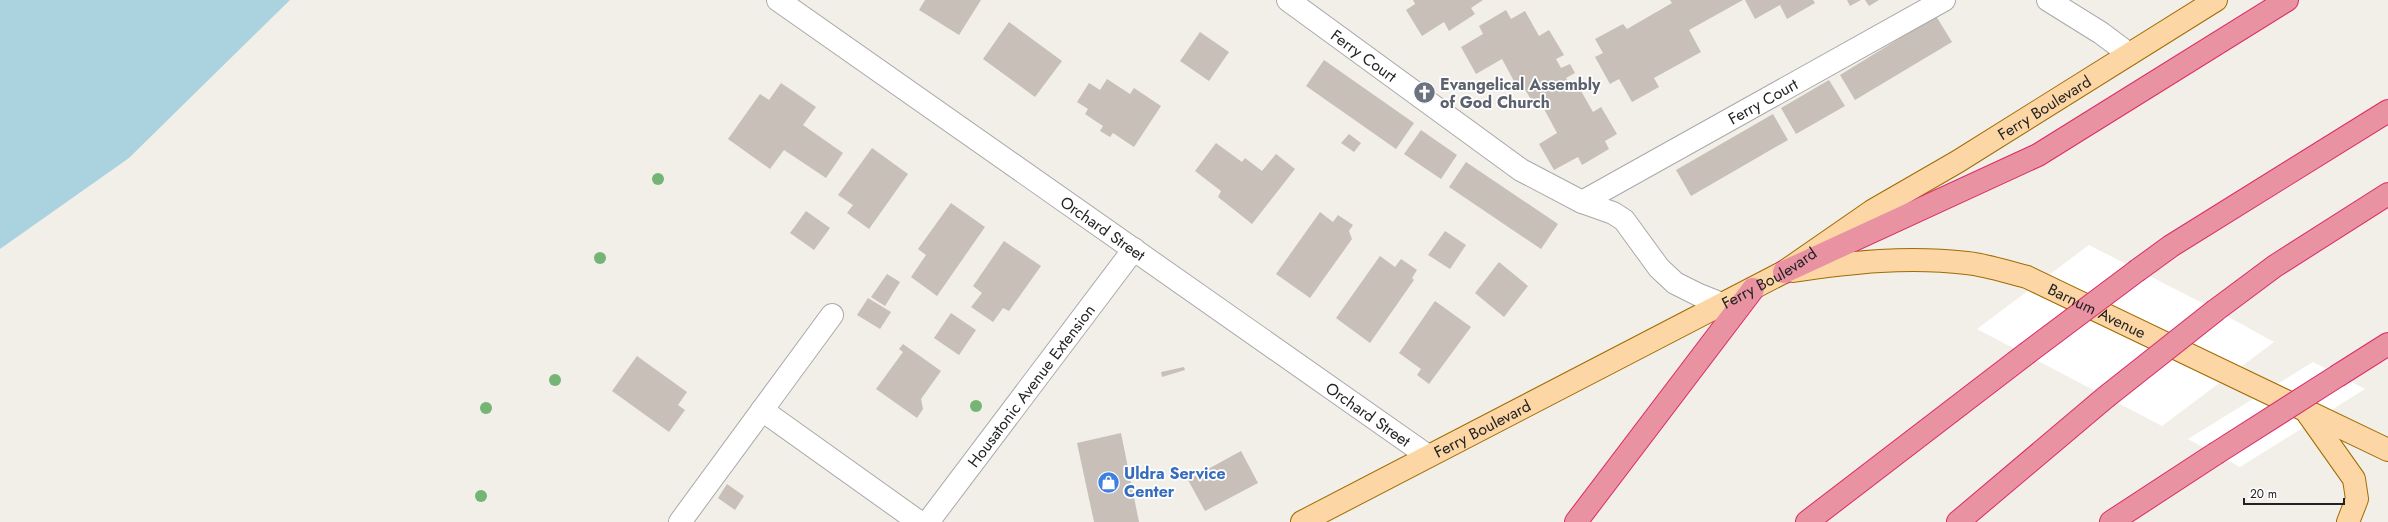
<svg xmlns="http://www.w3.org/2000/svg" width="2388" height="522" viewBox="0 0 2388 522" font-family="Jost,sans-serif">
<style>
.water{fill:#aad3df}
.pier{fill:#fff}
.building{fill:#c7bfb8}
.lines{fill:none;stroke-linecap:round;stroke-linejoin:round}
.minor-casing{stroke:#a9a9a9;stroke-width:24}
.major-casing{stroke:#a06b00;stroke-width:24}
.highway-casing{stroke:#dc2a67;stroke-width:24}
.minor{stroke:#fff;stroke-width:22}
.major{stroke:#fcd6a4;stroke-width:22}
.highway{stroke:#e892a2;stroke-width:22}
.highway-bridge-casing{stroke:#dc2a67;stroke-width:24;stroke-linecap:butt}
.highway-bridge{stroke:#e892a2;stroke-width:22}
.tree{fill:#74b475}
.labels{text-anchor:middle;stroke-width:3.5;stroke-linejoin:round;paint-order:stroke}
.street-label{font-size:16px;fill:#222;stroke:#fff}
.worship-label{font-size:16px;font-weight:bold;fill:#5b616d;stroke:#fff;text-anchor:start}
.shop-label{font-size:16px;font-weight:bold;fill:#366cbe;stroke:#fff;text-anchor:start}
</style>
<rect width="100%" height="100%" fill="#f2efe9"/>
<path class="water" d="M0,0H290L129,158L0,249Z"/>
<path class="pier" d="M2089,245L2216,310L2274,342L2162,426L1977,329Z
M2313,362L2365,389L2240,467L2188,439Z"/>
<path class="building" d="M925,0H981L959,35L919,10Z
M1413,0H1483L1471,8L1475,14L1449,31L1444,22L1422,36L1406,10L1415,4Z
M1670,0H1743L1689,30L1701,52L1654,78L1659,87L1632,102L1619,79L1610,84L1595,57L1603,53L1595,39L1623,24L1627,29L1672,3Z
M1745,0H1813L1815,3L1787,19L1780,5L1755,19Z
M1847,0H1861L1850,6Z
M1865,0H1879L1869,6Z
M1506,10L1511,19L1525,11L1539,36L1549,30L1564,55L1556,59L1561,68L1570,64L1575,73L1566,78L1571,86L1576,82L1593,112L1601,107L1617,134L1605,141L1609,149L1582,165L1578,157L1554,170L1539,144L1557,133L1543,107L1536,108L1520,81L1515,83L1502,59L1476,74L1461,47L1483,34L1479,26Z
M1936,16L1952,42L1855,100L1840,75Z
M1009,22L1062,61L1035,97L983,59Z
M1200,32L1229,52L1209,81L1180,61Z
M1324,60L1414,123L1396,149L1306,86Z
M1107,79L1130,94L1134,88L1161,106L1134,147L1113,133L1110,137L1100,131L1103,126L1085,114L1088,109L1077,102L1089,83L1100,90Z
M1829,80L1845,106L1796,134L1781,108Z
M781,83L816,107L803,125L843,153L826,178L784,150L770,169L728,139L760,94L769,100Z
M1773,114L1788,140L1691,196L1676,170Z
M1421,130L1457,155L1441,179L1404,154Z
M1349,134L1361,143L1354,152L1341,143Z
M1216,143L1242,162L1245,158L1262,171L1276,154L1295,169L1252,224L1218,197L1221,191L1195,171Z
M872,148L908,174L869,229L847,213L853,205L838,195Z
M1466,162L1558,224L1541,249L1449,187Z
M951,203L985,227L937,296L911,277L926,255L918,249Z
M806,211L830,228L814,250L790,233Z
M1320,212L1333,222L1338,215L1353,225L1349,231L1352,239L1310,298L1276,274Z
M1445,231L1466,245L1450,269L1428,255Z
M1004,241L1041,266L1009,311L1003,308L993,322L971,307L982,293L973,286Z
M1380,256L1395,267L1401,259L1417,270L1412,278L1414,280L1370,343L1336,318Z
M1499,262L1528,286L1504,317L1475,293Z
M887,274L900,282L885,306L871,297Z
M868,298L891,312L880,329L857,315Z
M1435,301L1471,327L1429,384L1417,375L1421,369L1399,353Z
M951,313L976,330L959,355L934,338Z
M903,344L941,371L921,399L923,409L917,418L876,389L903,352L899,349Z
M637,356L687,392L678,405L685,410L669,432L612,391Z
M1184,367L1185,370L1162,377L1161,372Z
M1121,433L1139,522H1094L1077,443Z
M1241,451L1258,483L1205,511L1188,480Z
M727,484L744,496L735,510L718,498Z"/>
<g class="lines">
<defs>
<g id="minor">
<path id="s1" d="M778,0L1428,456"/>
<path id="s2" d="M1288,0L1521,170L1582,202L1613,213L1624,220L1659,268L1675,283L1699,295L1724,305"/>
<path d="M2048,0L2101,33L2129,54"/>
<path id="s3" d="M1582,202L1944,0"/>
<path d="M762,410L919,522"/>
<path d="M680,522L832,315"/>
<path id="s4" d="M928,522L1134,249"/>
</g>
<g id="major">
<path id="s5" d="M1793,271C1852,262 1908,256 1967,263C1987,265 2007,272 2027,277L2388,450"/>
<path d="M2308,414L2354,479L2357,499L2348,522"/>
<path id="s6" d="M1302,522L1784,272L1872,211L1957,162L2216,0"/>
</g>
<path id="highway" d="M2138,270L2171,246L2388,111
M1784,272L2038,155L2287,0
M2216,310L2275,266L2388,194
M2339,375L2388,344
M1576,522L1753,289
M1807,522L2026,354
M1958,522L2106,397
M2111,522L2215,454"/>
</defs>
<use href="#minor" class="minor-casing"/>
<use href="#major" class="major-casing"/>
<use href="#highway" class="highway-casing"/>
<use href="#minor" class="minor"/>
<use href="#major" class="major"/>
<use href="#highway" class="highway"/>
<defs>
<path id="highway-bridge" d="M2026,354L2138,270
M2106,397L2216,310
M2215,454L2339,375"/>
</defs>
<use href="#highway-bridge" class="highway-bridge-casing"/>
<use href="#highway-bridge" class="highway-bridge"/>
</g>
<g class="tree">
<circle cx="658" cy="179" r="6"/>
<circle cx="600" cy="258" r="6"/>
<circle cx="555" cy="380" r="6"/>
<circle cx="976" cy="406" r="6"/>
<circle cx="486" cy="408" r="6"/>
<circle cx="481" cy="496" r="6"/>
</g>
<defs>
<symbol id="church-disc" viewBox="-11 -11 22 22"><circle r="9.5" fill="#6b7280" stroke="#fff"/><path d="M-1.2-6h2.4v3.5h3.3v2.4h-3.3V6h-2.4V-.1h-3.3v-2.4h3.3Z" fill="#fff"/></symbol>
<symbol id="shop-disc" viewBox="-11 -11 22 22"><circle r="9.5" fill="#3f7fe0" stroke="#fff"/><path d="M-5-2.5h2.3a2.7 3.5 0 0 1 5.4 0H5L5.5 6h-11ZM-1.5-2.5h3a1.5 2.3 0 0 0-3 0Z" fill="#fff"/></symbol>
</defs>
<g fill-rule="evenodd">
<use href="#church-disc" x="1412" y="80" width="25" height="25"/>
<use href="#shop-disc" x="1096" y="470" width="25" height="25"/>
</g>
<g class="labels">
<g class="street-label">
<text dy="6" stroke="none"><textPath href="#s2" startOffset="94">Ferry Court</textPath></text>
<text dy="6" stroke="none"><textPath href="#s3" startOffset="207">Ferry Court</textPath></text>
<text dy="6" stroke="none"><textPath href="#s6" startOffset="851">Ferry Boulevard</textPath></text>
<text dy="6" stroke="none"><textPath href="#s1" startOffset="397">Orchard Street</textPath></text>
<text dy="6" stroke="none"><textPath href="#s6" startOffset="527">Ferry Boulevard</textPath></text>
<text dy="6" stroke="none"><textPath href="#s5" startOffset="314">Barnum Avenue</textPath></text>
<text dy="6" stroke="none"><textPath href="#s4" startOffset="171">Housatonic Avenue Extension</textPath></text>
<text dy="6" stroke="none"><textPath href="#s1" startOffset="721">Orchard Street</textPath></text>
<text dy="6" stroke="none"><textPath href="#s6" startOffset="203">Ferry Boulevard</textPath></text>
</g>
<g class="worship-label">
<text x="1440" y="90">Evangelical Assembly<tspan x="1440" dy="18">of God Church</tspan></text>
</g>
<g class="shop-label">
<text x="1124" y="479">Uldra Service<tspan x="1124" dy="18">Center</tspan></text>
</g>
</g>
<path d="M2244 498v6h100v-6" fill="none" stroke="#222222" stroke-width="2"/>
<text x="2250" y="498" font-size="12" fill="#222222" stroke="#ffffff" stroke-width="3" paint-order="stroke">20 m</text>
</svg>
